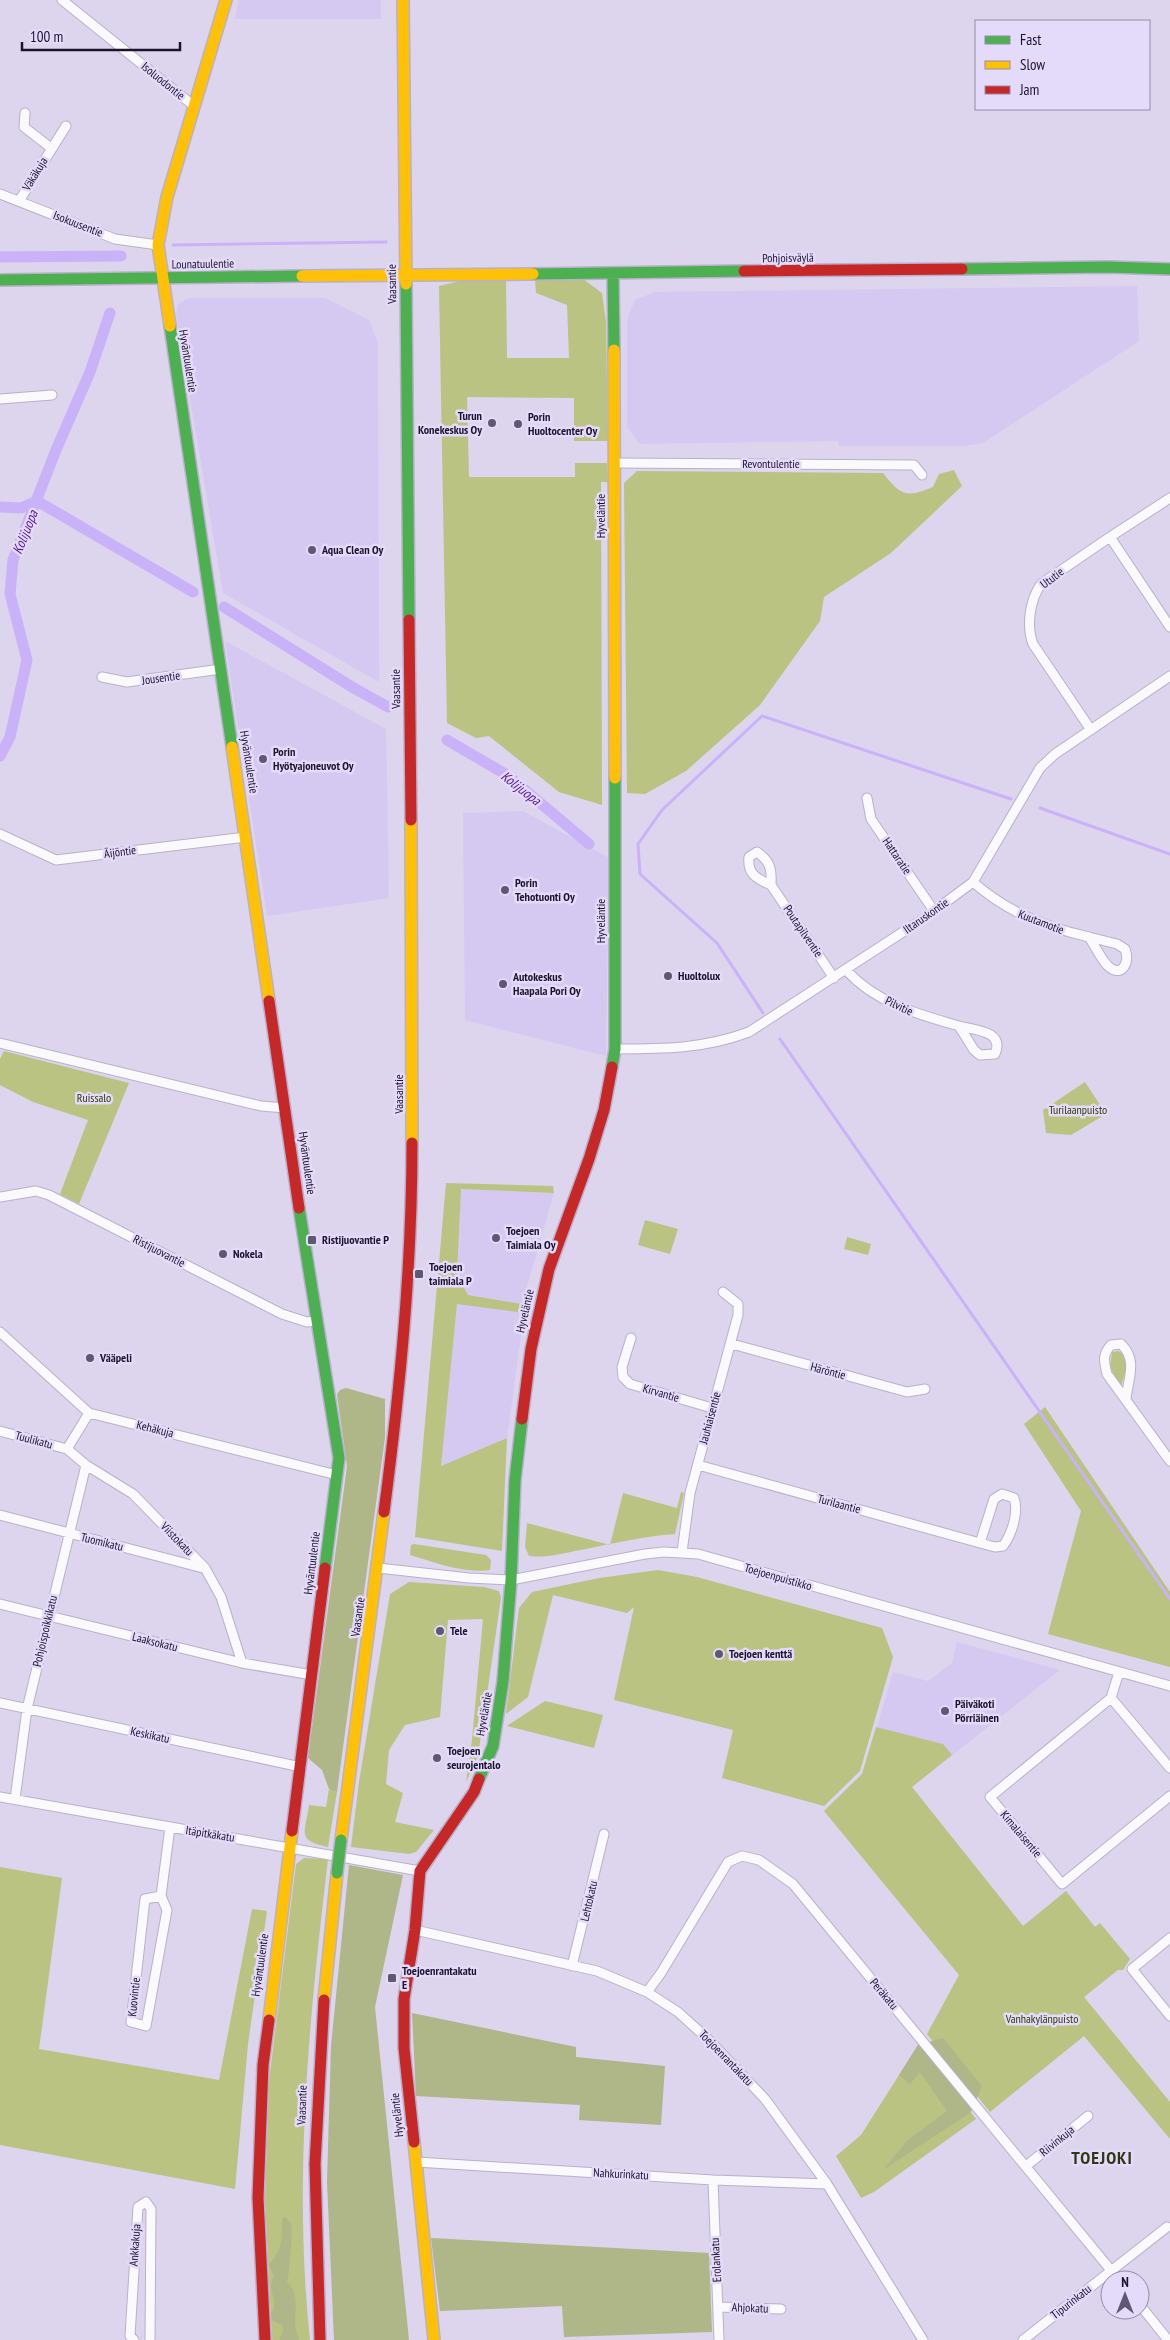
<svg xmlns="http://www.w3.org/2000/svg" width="1170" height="2340" viewBox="0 0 1170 2340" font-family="'PT Sans Narrow',sans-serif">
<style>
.built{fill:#d5c9f1}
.green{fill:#bac381}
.forest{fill:#afb688}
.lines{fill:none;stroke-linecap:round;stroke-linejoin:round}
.stream{stroke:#c9b2f8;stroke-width:3}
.canal{stroke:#c9b2f8;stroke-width:11}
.street-casing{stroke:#b9b0cb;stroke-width:11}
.fast-casing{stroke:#b9b0cb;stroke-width:14}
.slow-casing{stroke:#b9b0cb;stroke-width:14}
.jam-casing{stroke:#b9b0cb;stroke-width:14}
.street{stroke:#faf9fc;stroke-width:9}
.fast{stroke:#4caf50;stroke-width:11}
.slow{stroke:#ffc107;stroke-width:11}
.jam{stroke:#c62828;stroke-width:11}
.fast-bridge-casing{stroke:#b9b0cb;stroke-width:14;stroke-linecap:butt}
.fast-bridge{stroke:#4caf50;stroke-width:11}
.poi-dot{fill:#605772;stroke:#e4dafa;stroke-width:2}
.labels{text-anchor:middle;stroke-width:5;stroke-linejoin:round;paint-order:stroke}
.street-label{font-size:12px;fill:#1d132f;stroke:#e4dafa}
.poi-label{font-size:12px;font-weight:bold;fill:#1d132f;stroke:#e4dafa;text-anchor:start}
.park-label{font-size:12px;fill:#323b02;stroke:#e4dafa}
.water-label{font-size:14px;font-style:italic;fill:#58179c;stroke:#e4dafa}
.district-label{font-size:18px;font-weight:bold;letter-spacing:1px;fill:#303811;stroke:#e4dafa}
</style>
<rect width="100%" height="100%" fill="#ddd4ee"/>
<path class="built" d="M239,0H381V19H235Z
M1137,286L1139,341L983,443L965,446H839L838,441L640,444L627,427V320L635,300L655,292Z
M189,298H325L369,320L378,343L379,682L223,593L176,316L178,304Z
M225,641L386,729L389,898L267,916Z
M523,811L609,858L606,1056L465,1020L463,813Z
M461,1189L554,1193L522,1304L468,1295L457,1275Z
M457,1303L524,1313L507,1438L441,1466Z
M957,1642L1060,1670L912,1787L873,1741L893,1672L928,1681L952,1663Z"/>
<path class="green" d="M535,279H583L602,293L606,322L608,441H574V398L467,397L469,477H575V463H607L608,482H601L602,805L559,792L489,736L476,738L447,723L439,286L460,281L506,280L507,358H569L567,305L536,293Z
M954,470L962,486L891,553L824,597L820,621L760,705L686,771L645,794L627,793L624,483L637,471L883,473C901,496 906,498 933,487L939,474Z
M4,1051L129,1083L79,1204L60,1194L88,1120L33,1102L0,1085V1059Z
M1085,1082L1106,1114L1071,1135L1046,1133L1043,1110Z
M446,1183L553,1186L554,1193L461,1189L457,1275L468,1295L522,1304L524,1313L457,1304L441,1466L507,1438L502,1551L415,1537Z
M645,1220L678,1229L670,1254L638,1245Z
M847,1237L871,1244L868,1255L844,1249Z
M1118,1351L1125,1355L1127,1366L1121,1386L1110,1368L1112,1352Z
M1045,1407L1170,1592V1667L1048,1634L1081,1511L1024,1424Z
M681,1492L684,1493L675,1534C642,1536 608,1545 575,1551C560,1554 545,1558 529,1556L525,1547L527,1523L610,1545L623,1493L677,1508Z
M414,1544L486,1555L491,1560L490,1570C465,1574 434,1562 410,1555L411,1545Z
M658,1570L697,1577L882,1628L893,1657L860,1771L824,1806L722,1778L733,1730L614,1700L634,1607L627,1613L553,1595L528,1697L506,1714L519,1608L532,1592L599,1578Z
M409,1582L484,1587L499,1591L501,1598L478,1756L466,1782L472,1740L483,1619L448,1620L440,1717L405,1725L389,1750L386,1784L403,1793L395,1822L434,1830L416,1852L409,1854L351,1847L359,1782L390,1594Z
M545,1701L603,1715L594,1748L507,1726Z
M876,1727L943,1744L952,1755L912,1787L1023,1926L1066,1891L1095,1927L1100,1923L1130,1959L1123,1970H1118L1084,1997L1170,2102V2139L1084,2036L990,2112L927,2034L959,1975L824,1811L862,1774Z
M329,1789L337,1792L328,1847C296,1840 305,1834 309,1805L326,1807Z
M304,1858L328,1859C309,2019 293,2180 310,2340H272L265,2200L269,2081L296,1864Z
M0,1867L62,1878L39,2049L219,2080L252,1909L267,1911L248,2044L235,2189L0,2145Z
M918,2045L976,2119L874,2192L861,2198L836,2156L861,2135Z"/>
<path class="forest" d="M346,1388L385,1399V1437L337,1792L329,1789L322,1770L308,1758L347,1466L337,1394L340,1390Z
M349,1865L403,1875L375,2007L409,2340H334L327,2182L331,2046Z
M412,2013L576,2047V2057L665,2066L661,2125L579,2120L580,2105L416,2096Z
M943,2038L982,2086L971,2112L883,2170L908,2140L947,2111L920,2072L910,2084L899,2075L918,2045Z
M286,2217C287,2219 289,2221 291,2223C293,2228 289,2277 287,2282C298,2292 296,2307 295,2320C294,2326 298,2334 299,2340H279L283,2331L282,2325L272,2320L271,2313C281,2301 265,2290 274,2277L269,2264C283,2252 282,2235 282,2218Z
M431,2238L709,2253L712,2332L564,2337L562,2306L440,2311Z"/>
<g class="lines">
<path class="stream" d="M173,245L386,242
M1040,808L1170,854
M763,1013L717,943L640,874L638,844L662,810L762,716L1011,799
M780,1039L1170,1599"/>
<path class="canal" d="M0,257L121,256
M0,507L21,508L37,501L193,592
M224,607L352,687L388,707
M447,740L507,775L589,844
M0,756L10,737L27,660L10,594L13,560L56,450L90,372L110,313"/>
<defs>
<path id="street" d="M62,0L194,106
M25,113L24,127L51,148
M0,194L115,239L158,245
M19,201L66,126
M0,399L52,395
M615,463L914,465L922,475
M1110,537L1170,498
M102,677L127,682L221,669
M1091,730L1033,644C1026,625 1030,600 1041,584L1110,537L1170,627
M867,798L871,819L934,911
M0,834L56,860L246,837
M973,882C1007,912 1045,927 1089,937C1095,946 1100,957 1107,965C1120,979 1131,964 1125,949L1117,944L1089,937
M771,885C772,869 770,861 757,852L749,857C747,874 757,879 771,885L834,978
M846,970C876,1003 917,1014 959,1026L974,1050L980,1055L995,1054C1005,1031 975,1030 959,1026
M0,1043L261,1106L285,1108
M615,1049C664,1049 703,1049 749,1032L926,917L973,882L1040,768L1055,754L1170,676
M0,1197L36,1191L49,1195L282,1314L307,1322L317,1321
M0,1332L89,1413L337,1475
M631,1338L622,1367L623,1377L630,1384L712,1408
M732,1344L907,1392L925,1389
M1126,1399C1128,1379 1138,1360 1121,1344L1111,1345C1102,1355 1104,1361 1107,1374L1170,1461
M0,1431L67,1449L86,1465L133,1494L205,1568L221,1597L242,1663
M67,1449L89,1413
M698,1465L980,1543L995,1547L1003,1546C1012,1534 1019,1512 1014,1498L1002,1494L994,1499L980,1543
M0,1515L203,1568
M682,1552L690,1493L738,1315V1304L723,1292
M378,1568L469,1578L511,1580L645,1554L664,1552L698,1554L1170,1686
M0,1604L242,1663L312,1675
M1119,1672L1111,1698L990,1797L1062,1884L1170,1796
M1111,1698L1170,1768
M0,1703L301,1767
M0,1797L420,1871
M15,1799L27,1709L86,1465
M161,1896L145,1899L131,2022L146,2026L167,1910L161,1896L170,1827
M415,1930L597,1971L647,1992L678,2012L711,2042L765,2099L827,2184L923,2340
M1170,1938L1132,1969L1170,2016
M572,1966L604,1834
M647,1992L661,1973L728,1862L742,1856L759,1860L793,1884L1119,2280
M416,2162L713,2180L827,2184
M1026,2166L1088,2116
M713,2180L719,2340
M1140,2305L1168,2340
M718,2307L781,2309
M134,2340L130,2336L138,2207L146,2202L151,2209L150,2340
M1023,2340L1167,2227"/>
<path id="fast" d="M962,269L1107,267L1170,269
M613,273L614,350
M533,274L744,271
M0,280L302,276
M406,284L409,620
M170,326L232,747
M612,1067L615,1049V778
M299,1208L339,1458L325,1568
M479,1779L493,1746L503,1681L511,1580L515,1480L522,1419"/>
<path id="slow" d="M403,0L406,284
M302,276L533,274
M170,326L158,245L167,197L226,0
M614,350L615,778
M232,747L269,1001
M411,820L412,1143
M341,1840L384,1512
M324,2000L337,1873
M269,2020L292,1831
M414,2142L434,2340"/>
<path id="jam" d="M744,271L962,269
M409,620L411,820
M269,1001L299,1208
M522,1419L531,1349L549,1269L589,1159L604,1110L612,1067
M384,1512C400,1389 412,1267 412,1143
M292,1831L325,1568
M414,2142L404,2048V1999L415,1930L420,1871L474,1792L479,1779
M265,2340L258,2198L263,2065L269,2020
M320,2340L315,2164L324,2000"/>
</defs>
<use href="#street" class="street-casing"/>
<use href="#fast" class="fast-casing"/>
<use href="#slow" class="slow-casing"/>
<use href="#jam" class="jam-casing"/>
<use href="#street" class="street"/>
<use href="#fast" class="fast"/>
<use href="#slow" class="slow"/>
<use href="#jam" class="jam"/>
<defs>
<path id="fast-bridge" d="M337,1873L341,1840"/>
</defs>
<use href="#fast-bridge" class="fast-bridge-casing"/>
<use href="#fast-bridge" class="fast-bridge"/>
</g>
<g class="poi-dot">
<circle cx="492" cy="423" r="5"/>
<circle cx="518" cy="424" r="5"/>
<circle cx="312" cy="550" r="5"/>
<circle cx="263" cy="759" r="5"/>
<circle cx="505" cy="890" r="5"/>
<circle cx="668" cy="976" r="5"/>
<circle cx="503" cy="984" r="5"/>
<circle cx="496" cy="1238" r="5"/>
<rect x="307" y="1235" width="10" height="10" rx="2.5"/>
<circle cx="223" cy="1254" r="5"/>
<rect x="414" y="1269" width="10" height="10" rx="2.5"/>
<circle cx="90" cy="1358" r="5"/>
<circle cx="440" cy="1631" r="5"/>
<circle cx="719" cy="1654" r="5"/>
<circle cx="945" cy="1711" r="5"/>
<circle cx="437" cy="1758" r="5"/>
<rect x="387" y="1973" width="10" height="10" rx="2.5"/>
</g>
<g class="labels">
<g class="street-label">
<text transform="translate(163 81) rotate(39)" y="4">Isoluodontie</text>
<text transform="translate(35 174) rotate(-59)" y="4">Väkäkuja</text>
<text transform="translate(78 224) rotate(21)" y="4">Isokuusentie</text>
<text transform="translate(788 258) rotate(-1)" y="4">Pohjoisväylä</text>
<text transform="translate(203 264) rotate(-1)" y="4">Lounatuulentie</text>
<text transform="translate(392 284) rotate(-91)" y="4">Vaasantie</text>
<text transform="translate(188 361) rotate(81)" y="4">Hyväntuulentie</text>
<text x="771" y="468">Revontulentie</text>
<text transform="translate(601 516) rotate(-90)" y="4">Hyveläntie</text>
<text transform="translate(1052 578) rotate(-38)" y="4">Ututie</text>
<text transform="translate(161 678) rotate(-8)" y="4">Jousentie</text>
<text transform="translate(396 689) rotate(-91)" y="4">Vaasantie</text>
<text transform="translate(249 762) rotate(81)" y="4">Hyväntuulentie</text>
<text transform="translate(120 852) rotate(-7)" y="4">Äijöntie</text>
<text transform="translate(897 856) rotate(56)" y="4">Hattaratie</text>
<text transform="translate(926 916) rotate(-35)" y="4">Iltaruskontie</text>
<text transform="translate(601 921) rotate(-90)" y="4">Hyveläntie</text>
<text transform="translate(1041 922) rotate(21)" y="4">Kuutamotie</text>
<text transform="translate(803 931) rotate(56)" y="4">Poutapilventie</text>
<text transform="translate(899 1006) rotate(25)" y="4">Pilvitie</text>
<text transform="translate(399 1094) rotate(-90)" y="4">Vaasantie</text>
<text transform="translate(307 1163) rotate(82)" y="4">Hyväntuulentie</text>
<text transform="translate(159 1251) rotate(27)" y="4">Ristijuovantie</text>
<text transform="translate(525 1311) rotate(-77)" y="4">Hyveläntie</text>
<text transform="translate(828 1371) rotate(15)" y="4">Häröntie</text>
<text transform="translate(661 1393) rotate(16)" y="4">Kirvantie</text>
<text transform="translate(710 1418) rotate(-75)" y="4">Jauhiaisentie</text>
<text transform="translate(155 1429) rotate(14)" y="4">Kehäkuja</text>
<text transform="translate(34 1440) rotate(15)" y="4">Tuulikatu</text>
<text transform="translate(839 1504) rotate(15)" y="4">Turilaantie</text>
<text transform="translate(177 1539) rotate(46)" y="4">Viistokatu</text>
<text transform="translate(102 1542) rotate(14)" y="4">Tuomikatu</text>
<text transform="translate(312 1563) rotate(-83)" y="4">Hyväntuulentie</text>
<text transform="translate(778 1577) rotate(16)" y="4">Toejoenpuistikko</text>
<text transform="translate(358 1617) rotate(-82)" y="4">Vaasantie</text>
<text transform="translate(45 1631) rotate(-77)" y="4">Pohjoispoikkikatu</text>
<text transform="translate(155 1642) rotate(14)" y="4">Laaksokatu</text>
<text transform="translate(484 1714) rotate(-80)" y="4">Hyveläntie</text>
<text transform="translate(150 1735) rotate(12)" y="4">Keskikatu</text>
<text transform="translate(210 1834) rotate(9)" y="4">Itäpitkäkatu</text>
<text transform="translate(1021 1834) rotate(50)" y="4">Kimalaisentie</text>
<text transform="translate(589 1901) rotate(-77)" y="4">Lehtokatu</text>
<text transform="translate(260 1965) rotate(-82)" y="4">Hyväntuulentie</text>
<text transform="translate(884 1994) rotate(50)" y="4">Peräkatu</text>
<text transform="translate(134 1997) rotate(-84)" y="4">Kuovintie</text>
<text transform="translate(726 2058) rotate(46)" y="4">Toejoenrantakatu</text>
<text transform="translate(302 2105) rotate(-88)" y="4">Vaasantie</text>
<text transform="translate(397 2115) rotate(-96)" y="4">Hyveläntie</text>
<text transform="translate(1057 2141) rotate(-39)" y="4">Riivinkuja</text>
<text transform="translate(621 2174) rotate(3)" y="4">Nahkurinkatu</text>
<text transform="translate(135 2245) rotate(-86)" y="4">Ankkakuja</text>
<text transform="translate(716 2260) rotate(-93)" y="4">Erolankatu</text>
<text transform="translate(1071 2302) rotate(-38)" y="4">Tipurinkatu</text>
<text transform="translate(750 2308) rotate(2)" y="4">Ahjokatu</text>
</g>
<g class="poi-label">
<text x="482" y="420" text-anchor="end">Turun<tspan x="482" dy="14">Konekeskus Oy</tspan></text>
<text x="528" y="421">Porin<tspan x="528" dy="14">Huoltocenter Oy</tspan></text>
<text x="322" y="554">Aqua Clean Oy</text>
<text x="273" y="756">Porin<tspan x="273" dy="14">Hyötyajoneuvot Oy</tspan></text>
<text x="515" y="887">Porin<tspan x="515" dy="14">Tehotuonti Oy</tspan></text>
<text x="678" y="980">Huoltolux</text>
<text x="513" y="981">Autokeskus<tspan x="513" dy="14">Haapala Pori Oy</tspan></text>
<text x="506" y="1235">Toejoen<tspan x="506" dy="14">Taimiala Oy</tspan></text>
<text x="322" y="1244">Ristijuovantie P</text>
<text x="233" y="1258">Nokela</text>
<text x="429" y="1271">Toejoen<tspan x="429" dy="14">taimiala P</tspan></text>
<text x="100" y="1362">Vääpeli</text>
<text x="450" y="1635">Tele</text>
<text x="729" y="1658">Toejoen kenttä</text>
<text x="955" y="1708">Päiväkoti<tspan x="955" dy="14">Pörriäinen</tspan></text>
<text x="447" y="1755">Toejoen<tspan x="447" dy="14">seurojentalo</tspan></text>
<text x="402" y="1975">Toejoenrantakatu<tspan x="402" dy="14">E</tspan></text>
</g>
<g class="park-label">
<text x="94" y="1102">Ruissalo</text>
<text x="1078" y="1114">Turilaanpuisto</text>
<text x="1042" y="2023">Vanhakylänpuisto</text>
</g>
<g class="water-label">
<text transform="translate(25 532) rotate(-68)" y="5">Kolijuopa</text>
<text transform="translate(521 788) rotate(38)" y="5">Kolijuopa</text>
</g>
<g class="district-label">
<text x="1102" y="2164">TOEJOKI</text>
</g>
</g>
<rect x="975" y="20" width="175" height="90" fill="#e4dafa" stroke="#948aa9"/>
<rect x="985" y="36" width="25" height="8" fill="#4caf50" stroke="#948aa9"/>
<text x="1020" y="45" font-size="15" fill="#1d132f">Fast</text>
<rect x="985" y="61" width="25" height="8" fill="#ffc107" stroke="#948aa9"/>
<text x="1020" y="70" font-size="15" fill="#1d132f">Slow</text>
<rect x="985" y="86" width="25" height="8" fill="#c62828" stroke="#948aa9"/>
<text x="1020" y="95" font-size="15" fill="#1d132f">Jam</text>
<g transform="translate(1125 2295)"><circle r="24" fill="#e4dafa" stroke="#948aa9"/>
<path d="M0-4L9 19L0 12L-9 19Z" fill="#605772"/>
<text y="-8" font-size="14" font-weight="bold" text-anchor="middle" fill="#1d132f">N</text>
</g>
<path d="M22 42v8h158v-8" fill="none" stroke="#1d132f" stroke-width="2.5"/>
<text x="30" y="42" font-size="15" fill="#1d132f" stroke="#e4dafa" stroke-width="4" paint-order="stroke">100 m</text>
</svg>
